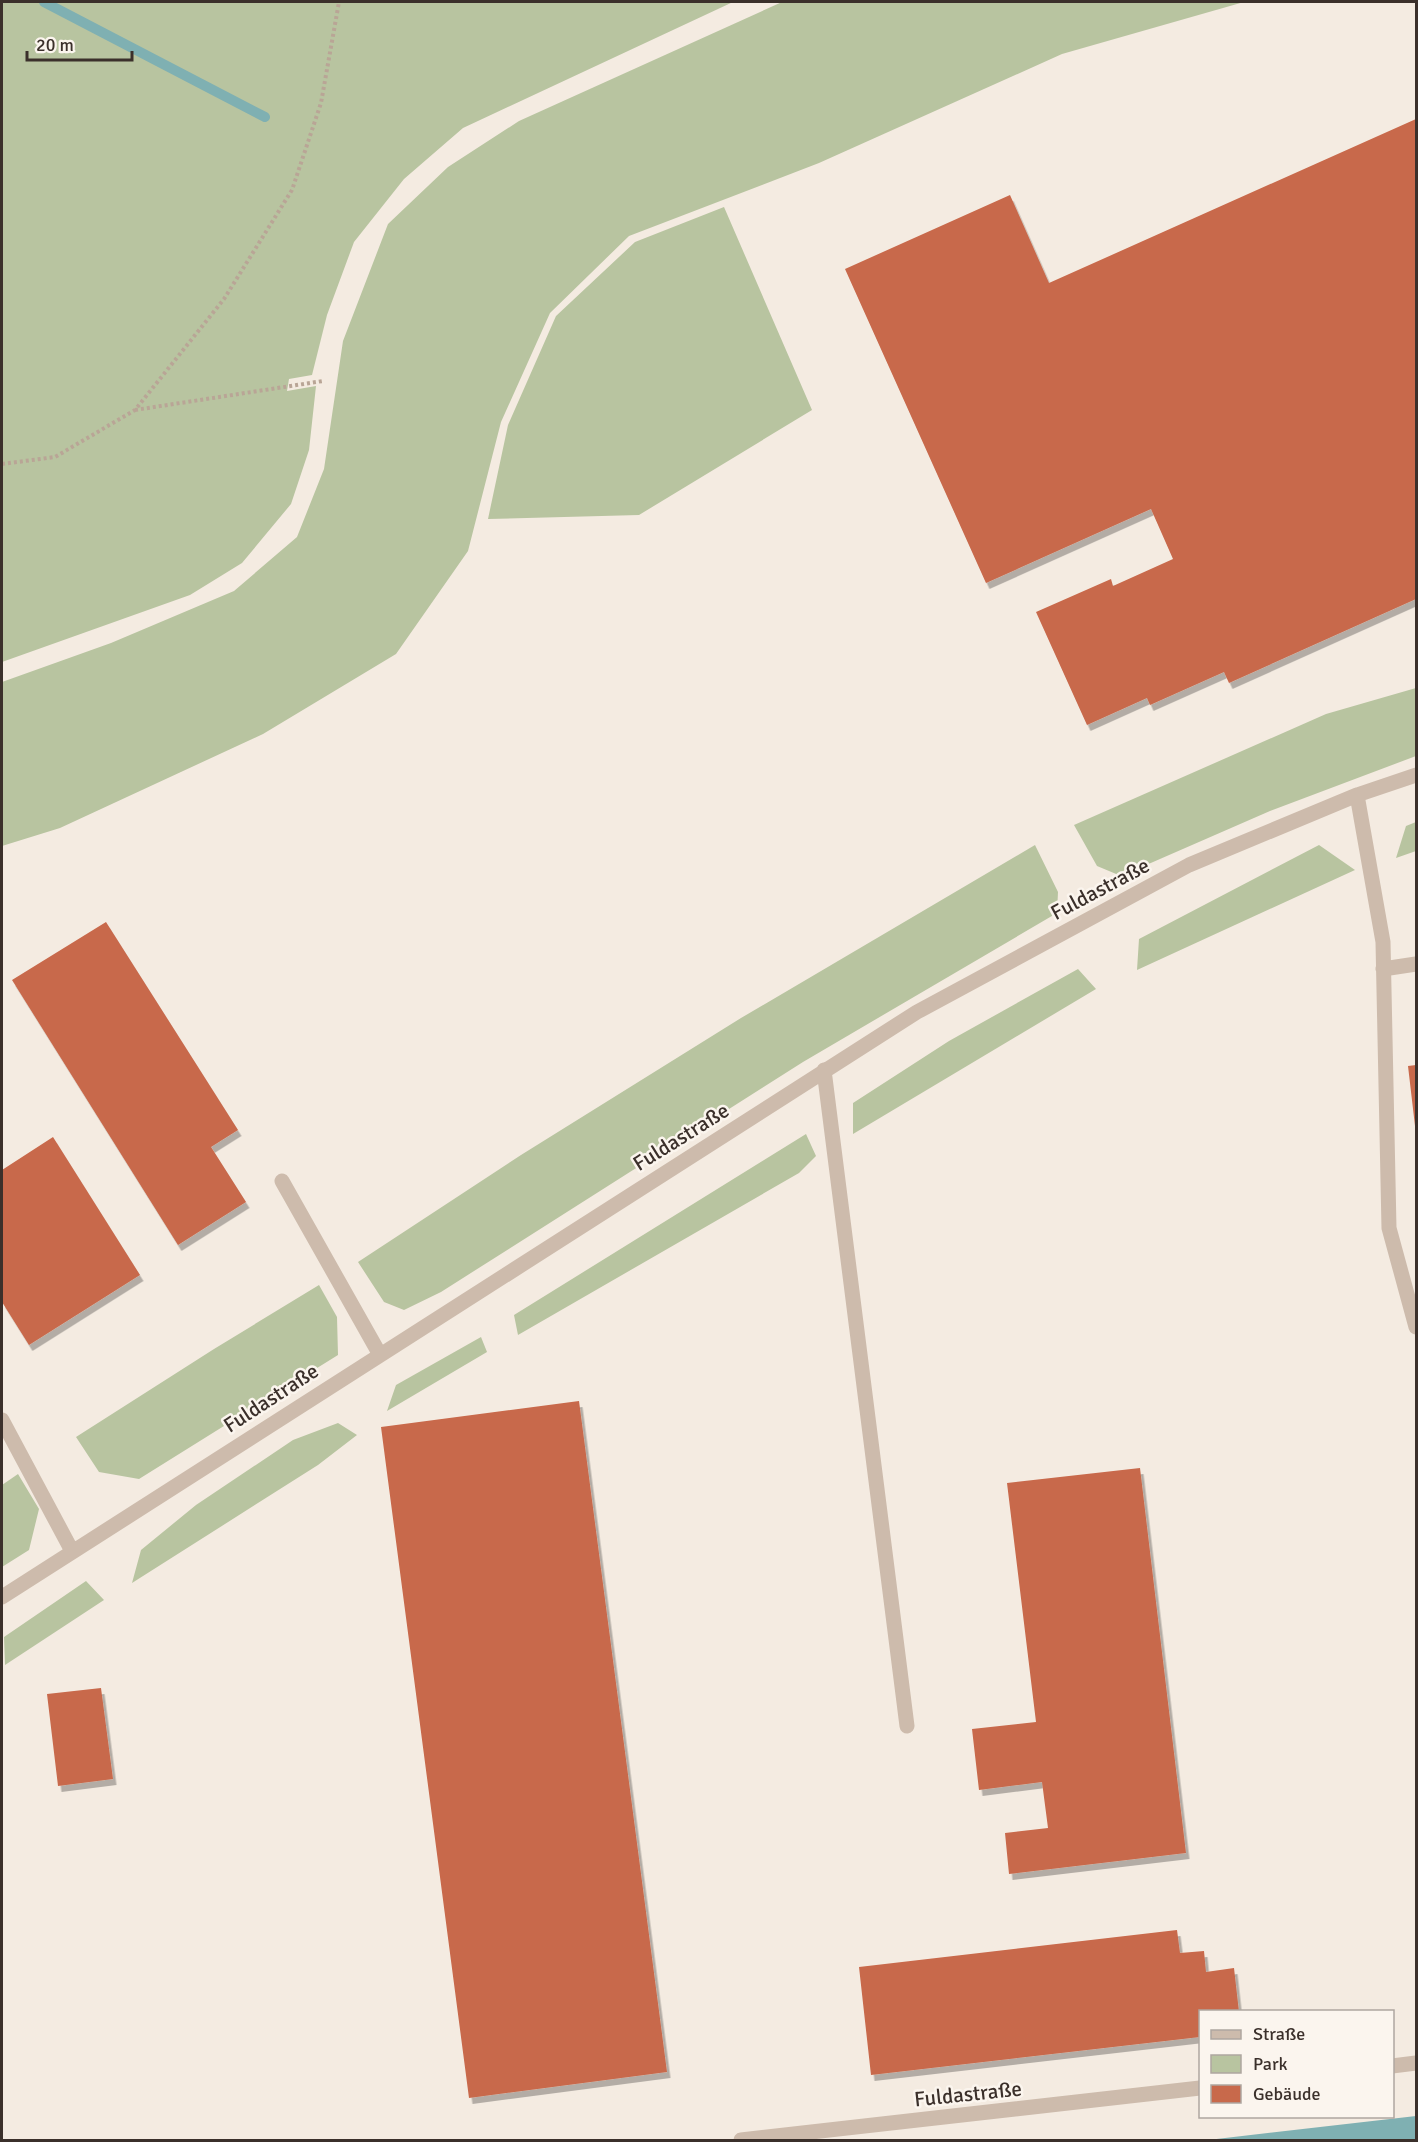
<svg xmlns="http://www.w3.org/2000/svg" width="1418" height="2142" viewBox="0 0 1418 2142" font-family="Signika,sans-serif">
<style>
.green{fill:#b8c4a0}
.water{fill:#7fb0b2}
.lines{fill:none;stroke-linecap:round;stroke-linejoin:round}
.stream{stroke:#7fb0b2;stroke-width:10}
.building{fill:#c8694b;filter:url(#shadow)}
.path{stroke:#b9a596;stroke-width:4;stroke-dasharray:3 3;stroke-linecap:butt}
.minor{stroke:#cdbbac;stroke-width:15}
.labels{text-anchor:middle;stroke-width:5;stroke-linejoin:round;paint-order:stroke}
.street-label{font-size:21px;fill:#3b302b;stroke:#fbf5ee}
</style>
<defs>
<filter id="shadow"><feDropShadow dx="3.5" dy="6" stdDeviation="0" flood-color="#0004"/></filter>
</defs>
<rect width="100%" height="100%" fill="#f4ebe1"/>
<path class="green" d="M2,2H733L463,128L404,179L354,242L327,315L312,375L289,379L287,391L316,386L309,450L291,504L242,563L190,595L2,662Z
M782,2H1244L1062,54L819,163L629,236L550,313L501,422L468,551L396,654L263,734L60,828L2,846V682L111,643L234,591L297,537L324,469L343,341L388,224L448,167L519,121Z
M724,207L812,410L639,515L488,519L508,425L556,316L635,242Z
M1416,688V756L1270,811L1121,876L1097,866L1074,825L1326,714Z
M1416,822V851L1396,858L1406,826Z
M1035,845L1058,892L1057,913L803,1062L441,1292L404,1310L384,1302L358,1262L521,1155L741,1018Z
M1319,845L1355,870L1137,970L1139,939Z
M1078,969L1096,989L853,1134V1103L949,1041Z
M806,1134L816,1156L799,1173L518,1335L514,1315Z
M319,1285L337,1317L338,1355L139,1479L99,1472L76,1437L214,1349Z
M481,1337L487,1352L387,1411L396,1385Z
M338,1423L357,1435L318,1465L132,1583L141,1550L196,1505L293,1440Z
M18,1474L39,1509L29,1550L2,1567V1485Z
M86,1581L104,1600L5,1665L4,1637Z"/>
<path class="water" d="M1416,2116V2140H1208Z"/>
<g class="lines">
<path class="stream" d="M44,2L265,117"/>
</g>
<path class="building" d="M1416,119V599L1229,683L1224,672L1150,705L1147,698L1087,725L1036,612L1111,579L1113,586L1173,559L1151,509L986,583L845,269L1010,195L1049,283Z
M106,922L238,1130L211,1147L246,1202L178,1245L12,980Z
M1416,1065V1126H1415L1408,1066Z
M53,1137L140,1275L29,1345L2,1302V1170Z
M579,1401L667,2072L469,2098L381,1427Z
M1140,1468L1186,1853L1009,1874L1005,1833L1048,1828L1042,1782L979,1790L972,1729L1036,1722L1007,1483Z
M101,1688L113,1779L58,1786L47,1694Z
M1177,1930L1180,1953L1204,1951L1206,1972L1234,1968L1239,2012H1200V2037L871,2075L859,1967Z"/>
<g class="lines">
<path class="path" d="M135,410L323,381
M2,464L55,457L135,410L224,299L292,190L321,103L339,2"/>
<path class="minor" d="M1357,795L1383,942L1389,1228L1416,1327
M1383,969L1416,964
M824,1070L907,1726
M282,1181L379,1353
M2,1420L72,1551
M2,1597L917,1012L1189,865L1357,795L1416,775
M1392,2066L1416,2063
M741,2140L1200,2088"/>
</g>
<g class="labels">
<g class="street-label">
<text transform="translate(1100 889) rotate(-28)" y="7">Fuldastraße</text>
<text transform="translate(681 1137) rotate(-32)" y="7">Fuldastraße</text>
<text transform="translate(271 1398) rotate(-33)" y="7">Fuldastraße</text>
<text transform="translate(968 2094) rotate(-6)" y="7">Fuldastraße</text>
</g>
</g>
<rect width="1418" height="2142" fill="none" stroke="#3b302b" stroke-width="6"/>
<rect x="1199" y="2010" width="195" height="108" fill="#fbf5ee" stroke="#aea6a0" stroke-width="1.5"/>
<rect x="1211" y="2030" width="30" height="9" fill="#cdbbac" stroke="#aea6a0" stroke-width="1.5"/>
<text x="1253" y="2040" font-size="18" fill="#3b302b">Straße</text>
<rect x="1211" y="2055" width="30" height="18" fill="#b8c4a0" stroke="#aea6a0" stroke-width="1.5"/>
<text x="1253" y="2070" font-size="18" fill="#3b302b">Park</text>
<rect x="1211" y="2085" width="30" height="18" fill="#c8694b" stroke="#aea6a0" stroke-width="1.5"/>
<text x="1253" y="2100" font-size="18" fill="#3b302b">Gebäude</text>
<path d="M27 51v9h105v-9" fill="none" stroke="#3b302b" stroke-width="3"/>
<text x="36" y="51" font-size="18" fill="#3b302b" stroke="#fbf5ee" stroke-width="4.5" paint-order="stroke">20 m</text>
</svg>
